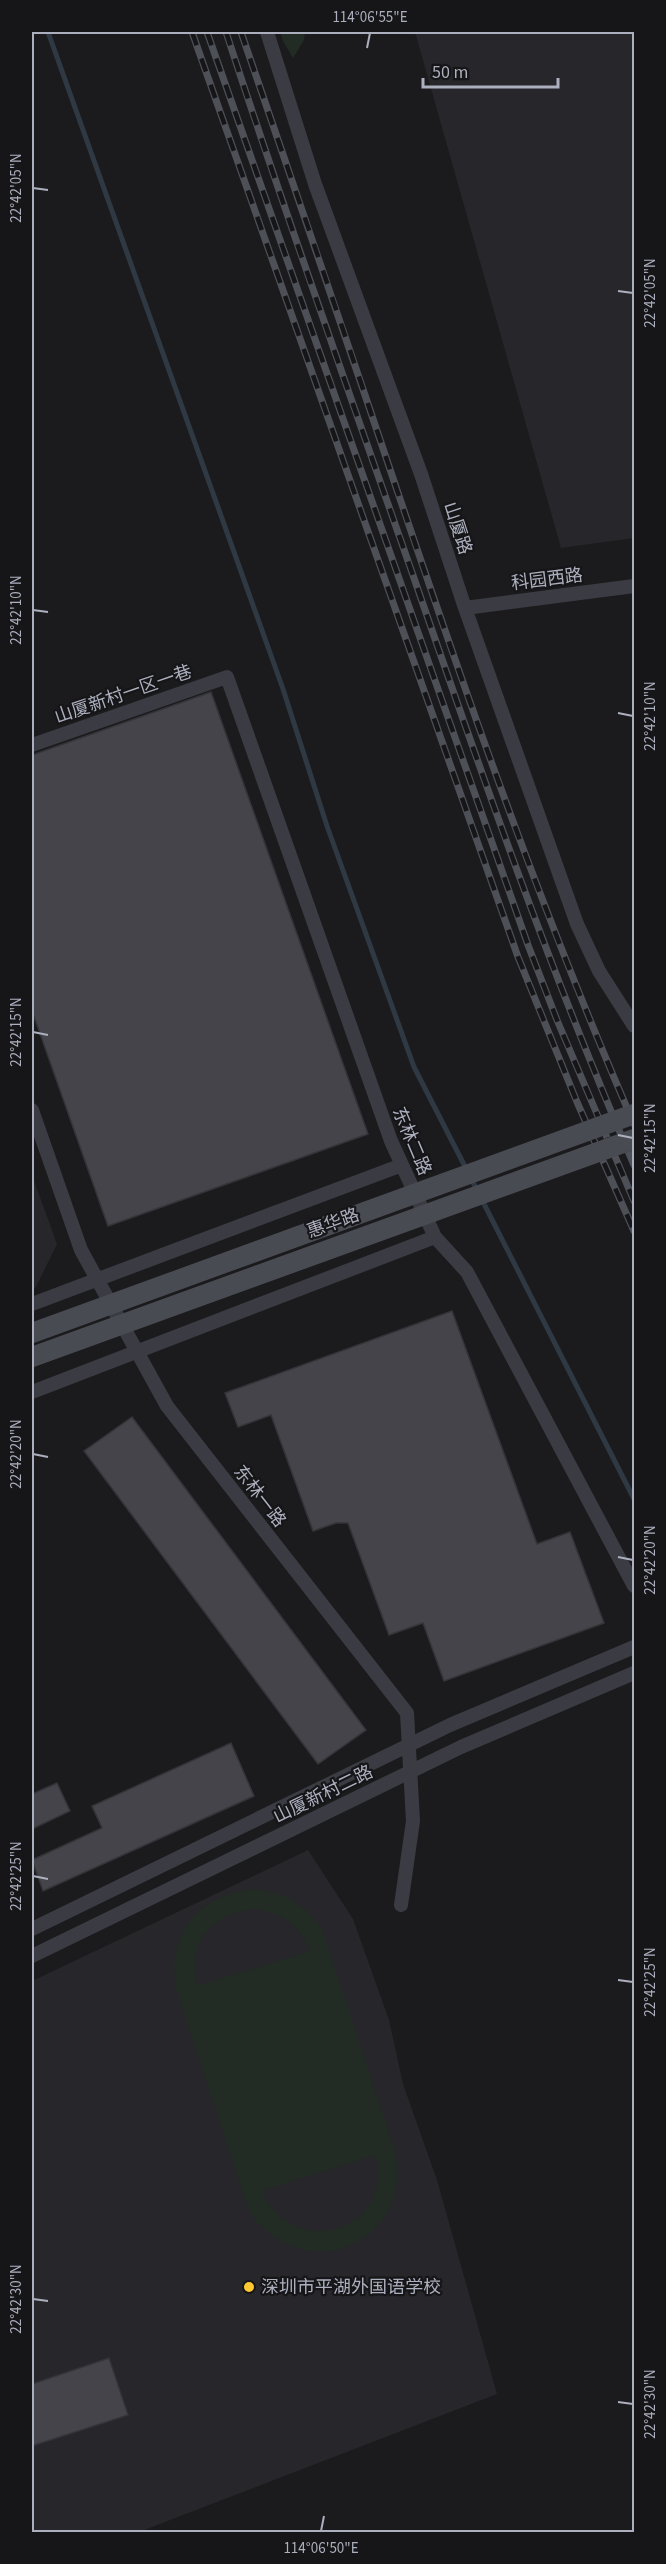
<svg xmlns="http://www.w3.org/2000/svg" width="666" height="2564" viewBox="0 0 666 2564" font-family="'Source Sans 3','Noto Sans SC',sans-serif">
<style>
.built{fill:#27262a}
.green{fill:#222c24;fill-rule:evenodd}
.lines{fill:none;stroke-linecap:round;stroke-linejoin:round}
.stream{stroke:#2f3943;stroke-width:5}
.building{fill:#44444a;stroke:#353439;stroke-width:1.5}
.street{stroke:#3b3c43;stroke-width:14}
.rail-casing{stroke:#4e5058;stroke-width:7}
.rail{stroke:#161518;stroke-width:4.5;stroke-dasharray:14;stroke-linecap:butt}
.secondary-bridge{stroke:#494b53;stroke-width:20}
.ticks{fill:none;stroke:#acb0be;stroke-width:2}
.poi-dot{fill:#ffc831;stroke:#161518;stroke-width:2}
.labels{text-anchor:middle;stroke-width:4.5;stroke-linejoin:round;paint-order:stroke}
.street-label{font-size:18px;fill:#acb0be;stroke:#161518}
.poi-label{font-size:18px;fill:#acb0be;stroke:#161518;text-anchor:start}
.neatline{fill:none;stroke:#acb0be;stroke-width:2}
.ticks-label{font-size:15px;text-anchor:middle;fill:#acb0be}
</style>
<rect width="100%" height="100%" fill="#1b1b1d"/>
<path class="built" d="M415,32H634V538L561,548Z
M32,1175L57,1244L36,1287L32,1289Z
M308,1850L353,1919L389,2020L403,2084L437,2180L497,2394L139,2532H32V1981Z"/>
<path class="green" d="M280,32H305L304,40L293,58L283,41Z
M254,1889C284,1892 305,1904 322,1929L395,2150C415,2244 305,2290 249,2212L177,1992C165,1935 196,1895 254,1889ZM254,1909C280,1912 300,1925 310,1951L197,1986C187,1943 211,1914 254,1909ZM375,2155C398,2225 296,2266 262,2191Z"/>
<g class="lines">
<path class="stream" d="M48,32L283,689L327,826L414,1067L477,1190
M481,1198L634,1499"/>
</g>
<path class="building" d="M211,692L368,1134L108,1226L32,1011V755Z
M452,1311L537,1544L570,1532L604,1623L444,1681L423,1623L389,1635L348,1523H336L313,1531L271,1415L238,1427L225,1393Z
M132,1417L366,1730L318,1764L84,1451Z
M231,1743L254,1796L43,1891L32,1860L102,1828L92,1806Z
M57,1783L70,1811L32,1829V1794Z
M109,2358L128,2415L32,2446V2384Z"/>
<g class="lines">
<path class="street" d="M267,32L315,184L421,474L465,608L577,924L599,971L634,1026
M465,608L634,586
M32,745L227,677L391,1141L435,1237L467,1272L634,1586
M32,1110L81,1250L167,1406L407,1713L413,1821L401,1905
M32,1304L402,1165
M32,1392L435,1237
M32,1929L450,1725L634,1647
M32,1956L461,1747L634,1673"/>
<defs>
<path id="rail" d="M192,32L518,957L577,1102L634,1231
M207,32L528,945L557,1020L634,1201
M226,32C286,216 351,398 415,581C483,778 551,974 634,1165
M241,32C283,155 326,278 367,401C449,645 531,888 634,1124"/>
</defs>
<use href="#rail" class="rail-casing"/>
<use href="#rail" class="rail"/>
<path class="secondary-bridge" d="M32,1333L634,1114
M32,1357L634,1139"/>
</g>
<path class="ticks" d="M367,48L370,33M33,188L48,190M618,291L633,293M33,610L48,612M618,713L633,716M33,1032L48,1035M618,1135L633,1138M33,1454L48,1457M618,1557L633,1560M33,1876L48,1879M618,1980L633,1982M33,2299L48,2301M618,2402L633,2404M321,2531L324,2516"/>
<circle class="poi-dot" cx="249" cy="2287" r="6"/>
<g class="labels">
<g class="street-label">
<text transform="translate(458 528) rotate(72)" y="6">山厦路</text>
<text transform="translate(547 579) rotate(-7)" y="6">科园西路</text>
<text transform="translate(123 694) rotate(-19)" y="6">山厦新村一区一巷</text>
<text transform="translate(412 1141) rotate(67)" y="6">东林二路</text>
<text transform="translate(333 1223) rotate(-20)" y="6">惠华路</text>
<text transform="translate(260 1496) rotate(52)" y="6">东林一路</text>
<text transform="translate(323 1794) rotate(-26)" y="6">山厦新村二路</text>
</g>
<g class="poi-label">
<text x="261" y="2293">深圳市平湖外国语学校</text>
</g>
</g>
<rect width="666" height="2564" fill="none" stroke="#161518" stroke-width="66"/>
<path d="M423 78v9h135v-9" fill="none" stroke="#acb0be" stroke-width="3"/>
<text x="432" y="78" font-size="18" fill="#acb0be" stroke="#161518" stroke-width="4.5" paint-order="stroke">50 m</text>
<rect x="33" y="33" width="600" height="2498" class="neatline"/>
<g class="ticks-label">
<text x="370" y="22">114°06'55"E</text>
<text transform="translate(16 188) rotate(-90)" y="5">22°42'05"N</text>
<text transform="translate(650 293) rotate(-90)" y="5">22°42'05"N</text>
<text transform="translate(16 610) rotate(-90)" y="5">22°42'10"N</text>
<text transform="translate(650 716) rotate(-90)" y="5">22°42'10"N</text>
<text transform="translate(16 1032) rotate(-90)" y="5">22°42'15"N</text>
<text transform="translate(650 1138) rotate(-90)" y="5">22°42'15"N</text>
<text transform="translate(16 1454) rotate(-90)" y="5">22°42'20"N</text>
<text transform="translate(650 1560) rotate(-90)" y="5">22°42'20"N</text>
<text transform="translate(16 1876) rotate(-90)" y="5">22°42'25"N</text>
<text transform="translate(650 1982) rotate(-90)" y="5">22°42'25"N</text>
<text transform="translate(16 2299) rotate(-90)" y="5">22°42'30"N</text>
<text transform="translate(650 2404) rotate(-90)" y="5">22°42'30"N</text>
<text x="321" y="2553">114°06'50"E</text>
</g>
</svg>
